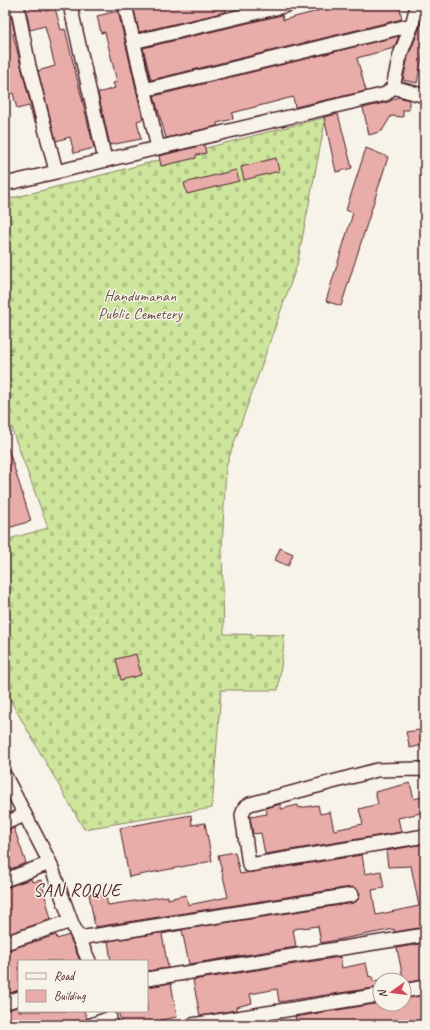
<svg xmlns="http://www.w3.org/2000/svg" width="430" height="1030" viewBox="0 0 430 1030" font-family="Caveat,sans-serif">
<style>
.cemetery{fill:url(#cemetery-stones);stroke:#8c8264}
.building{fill:#e8ada8;stroke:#4a1f2b}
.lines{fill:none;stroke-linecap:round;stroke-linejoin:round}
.street-casing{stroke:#4a1f2b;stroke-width:16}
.street{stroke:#f7f3e8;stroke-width:13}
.labels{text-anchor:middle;stroke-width:3;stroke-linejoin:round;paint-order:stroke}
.park-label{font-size:16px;fill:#6b5147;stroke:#f7f3e8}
.quarter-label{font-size:18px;letter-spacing:1px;fill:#4a1f2b;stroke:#f7f3e8}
</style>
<defs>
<pattern id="cemetery-stones" width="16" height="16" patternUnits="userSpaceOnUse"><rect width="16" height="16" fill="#cde69c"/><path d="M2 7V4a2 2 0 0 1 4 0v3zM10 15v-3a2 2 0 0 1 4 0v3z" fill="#b2c587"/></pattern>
</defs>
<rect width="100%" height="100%" fill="#f7f3e8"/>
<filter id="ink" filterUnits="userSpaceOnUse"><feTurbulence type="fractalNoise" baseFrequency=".025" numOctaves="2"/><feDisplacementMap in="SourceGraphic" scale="8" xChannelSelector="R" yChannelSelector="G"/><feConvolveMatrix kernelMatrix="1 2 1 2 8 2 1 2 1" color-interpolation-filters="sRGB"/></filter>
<g filter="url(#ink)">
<path class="cemetery" d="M326,117L297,265L226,466L222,548L224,634L285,635L278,690H221L212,808L84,829L5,691V540L48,528L5,411V200Z"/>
<path class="building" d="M9,5L15,34H13L35,122H34L29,106L17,109L13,93L5,95V6Z
M25,5H44L46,11L55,8L61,30L65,29L94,148L74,153L70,137L56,141L38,71L55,66L45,26L30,30Z
M133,5H225L226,12L139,32Z
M316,5H399L402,19L151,80L143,48L282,15L283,20L318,11Z
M425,5V42L417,83L403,80L408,57L420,27Z
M118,11L143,119L137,121L141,139L110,145L98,93L115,88L113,83L117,82L105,32L101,33L97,16Z
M399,36L394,48L357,58L366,91L295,107L293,97L232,113L233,119L217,123V126L166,138L154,96Z
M398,97L409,100V110H403V117L391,116L382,131L369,135L363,108L388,102Z
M338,114L352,168L336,172L324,117Z
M204,145L206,153L196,155V158L161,166L159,156Z
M366,148L388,157L341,306L326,301L353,213L346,210Z
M276,158L279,171L244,180L241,167Z
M236,170L239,181L187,194L184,183Z
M8,448L31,521L5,529V449Z
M280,548L293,554L288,566L275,560Z
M136,654L141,675L121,680L116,659Z
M419,730L423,745L410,748L406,732Z
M410,783L414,799L425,796V812L398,818L401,832L265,854L261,833L253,834L250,817L267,814L266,808L281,804V809L298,805L299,808L318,805L320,814L330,812L334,830L363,824L359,809L378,804L375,792Z
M191,815L192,825L205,823L212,861L129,877L120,828Z
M14,828L26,863L5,871V832Z
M423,844L425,845V927L394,932V929L321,943L318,926L293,929L296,947L189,964L182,930L162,934L168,968L147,971V961H111L108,941L353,903L359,898L360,893L355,888L351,887L95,927L89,894L104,890L108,905L168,896V899L186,895L188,905L228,897L218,855L235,852L240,874L362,855L365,874L381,871L384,888L372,890L376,915L419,906L411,866L388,867L386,851Z
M31,879L32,882L41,880L51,919L5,935V888Z
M56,935L57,939L69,935L80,961H19V990L5,995V951Z
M425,943V979L404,983L397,948Z
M340,957L342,968L366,963L369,977L372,976L373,981L380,980V987L279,1002L277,989L250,994L252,1003L236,1007V1010L200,1016L193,980Z
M171,983L177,1017L161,1020L162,1025H122L118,1011H147V987Z
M425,995V1025H297L295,1017L380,1003L404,1004V999Z
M19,1006V1011H84L87,1018L83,1023L77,1025H5V1011Z"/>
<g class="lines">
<defs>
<path id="street" d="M17,5L29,66L56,171
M70,5L105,160
M125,5L158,148
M133,42L288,5
M393,87L425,96
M144,90L412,25
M5,184L386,94L393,87L400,55L412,25L417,5
M425,770L418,769L377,770L250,804L245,807L242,815L249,865L425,836
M5,776L50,863L71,921L89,961
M5,823L25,815
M5,880L50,863
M79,938L352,895
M5,943L71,921
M147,979L425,935
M404,991L425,987
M5,1003L19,998
M91,1025L110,1018
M192,1025L380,995"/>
</defs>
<use href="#street" class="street-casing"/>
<use href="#street" class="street"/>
</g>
</g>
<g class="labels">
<g class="park-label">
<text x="140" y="301">Handumanan<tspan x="140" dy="18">Public Cemetery</tspan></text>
</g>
<g class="quarter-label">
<text x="77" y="896">SAN ROQUE</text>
</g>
</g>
<rect width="430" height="1030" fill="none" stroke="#f7f3e8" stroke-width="20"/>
<rect x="10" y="10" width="410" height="1010" fill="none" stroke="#4a1f2b" stroke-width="1.5" filter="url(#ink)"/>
<rect x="18" y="960" width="130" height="52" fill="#f7f3e8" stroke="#b29e9c"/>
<rect x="26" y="973" width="20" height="6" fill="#f7f3e8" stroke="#b29e9c"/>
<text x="54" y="980" font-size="12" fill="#4a1f2b">Road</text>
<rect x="26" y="990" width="20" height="12" fill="#e8ada8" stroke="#b29e9c"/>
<text x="54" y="1000" font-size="12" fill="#4a1f2b">Building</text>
<g transform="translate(392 992) rotate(256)"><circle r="19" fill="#f7f3e8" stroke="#b29e9c"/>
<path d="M0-3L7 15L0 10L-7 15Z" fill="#d1495b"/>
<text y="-6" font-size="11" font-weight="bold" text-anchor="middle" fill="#4a1f2b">N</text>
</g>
</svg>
